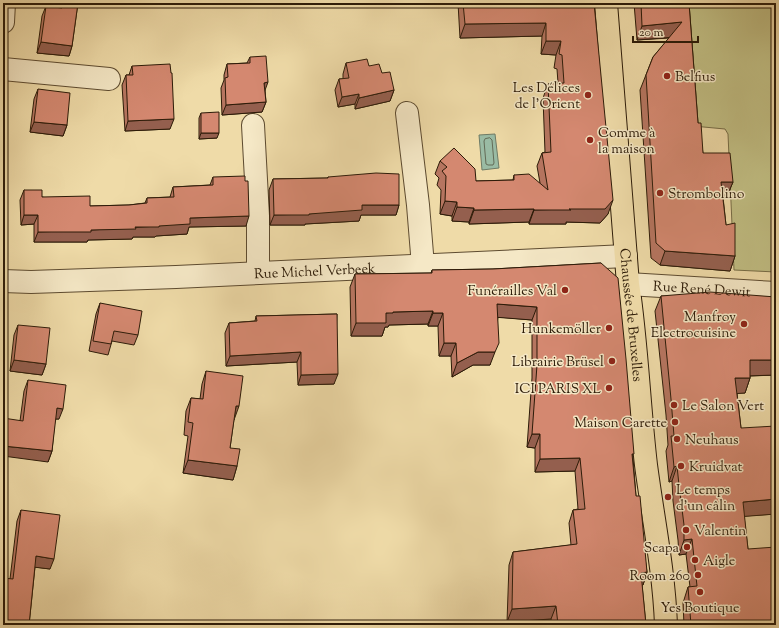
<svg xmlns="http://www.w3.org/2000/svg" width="779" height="628" viewBox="0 0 779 628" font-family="'Sorts Mill Goudy',serif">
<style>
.green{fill:#c1be83;stroke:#766c46}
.water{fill:#9abba4;stroke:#6e7b66}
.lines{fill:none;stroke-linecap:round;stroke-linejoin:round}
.shore{stroke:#636b56;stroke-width:1}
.minor-casing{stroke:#5d4b30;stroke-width:24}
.major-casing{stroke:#2c1b08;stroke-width:24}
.minor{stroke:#f5e8c6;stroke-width:22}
.major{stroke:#efdba8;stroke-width:22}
.wall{fill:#b67560;stroke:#2c1b08}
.shaded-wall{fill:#945f4e;stroke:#2c1b08}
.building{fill:#d48870;stroke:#2c1b08}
.poi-dot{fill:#8f2418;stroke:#f5e8c6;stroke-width:1.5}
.labels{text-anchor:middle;stroke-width:3;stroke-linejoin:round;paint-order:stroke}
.poi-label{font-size:14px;fill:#2c1b08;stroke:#f5e8c6;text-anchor:start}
.street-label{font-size:14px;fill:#2c1b08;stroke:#f5e8c6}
</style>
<rect width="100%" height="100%" fill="#efdba8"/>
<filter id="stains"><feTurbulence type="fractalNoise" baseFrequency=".005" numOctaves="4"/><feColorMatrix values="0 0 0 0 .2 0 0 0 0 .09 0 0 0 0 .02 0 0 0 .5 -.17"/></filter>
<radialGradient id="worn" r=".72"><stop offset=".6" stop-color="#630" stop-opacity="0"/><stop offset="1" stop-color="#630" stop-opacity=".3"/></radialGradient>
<path class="green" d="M682,3H776V272L734,270L728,134L725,129L693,126Z"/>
<path class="water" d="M495,134L499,168L482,170L479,135Z"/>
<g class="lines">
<path class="shore" d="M490,138L492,140L494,163L493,165H488L486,164L484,141L485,139Z"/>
<defs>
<g id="minor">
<path d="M3,22L4,3"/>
<path d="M3,69L109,79"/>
<path d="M407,113L418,205L423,266"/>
<path d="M253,125L258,216V273"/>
<path id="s1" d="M3,281L31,282L176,277L626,256"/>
<path id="s2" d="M628,284L776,293"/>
</g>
<g id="major">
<path id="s3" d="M606,3L628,284C637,344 639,405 646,465C653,518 664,571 666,625"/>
</g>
</defs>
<use href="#minor" class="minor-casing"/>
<use href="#major" class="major-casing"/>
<use href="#minor" class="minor"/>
<use href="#major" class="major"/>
</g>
<path class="wall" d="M58,3H78L72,46L69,56L37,53L42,16L46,6L58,7Z
M458,3H594L608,214L600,223L566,222V224H529V222L469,224V222L452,221V216L440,214L441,190L437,185L439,178L435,174L440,161L476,181L513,180L514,175L540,183L537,166L542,153L545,152L543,98L548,84L558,83L557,69L554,68L556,55L541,54L542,36L460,38Z
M634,3H689L698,123L703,153L733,182L727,196L723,197L726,225L735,256L730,271L660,265L651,258L640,90L653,57L669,38L637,40Z
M250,57L265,90L266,102L262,112L222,115L221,88L224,80V75L227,64L247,63Z
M346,63L369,66L382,73L394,90L390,101L355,109V104L338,107L335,90L339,79H343V74Z
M132,66L170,129L125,131L122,85L126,75H129Z
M38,89L67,125L63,136L30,132L34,99Z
M201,113L217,138L199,139V118Z
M213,177L246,226L189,227L187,234L156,236L155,237H133L132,239L88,240L87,242H34V224L21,225L20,200L24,190L42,197L90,206L129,205L145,203L147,198L170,197L173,187L210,185Z
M328,177L399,205L396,215H361L359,221L305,224V225H270L269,190L273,179L327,178Z
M601,263L633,458L636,496L647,572L643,585H642L646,625H552L551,619L507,622L509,565L513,552L571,545L569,523L573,510L578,509L575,471L535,472V448L527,447L532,378V320L498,317L490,365H473L452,377L451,356H439L438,326H428V324L389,325L388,327H385L382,336H351L350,287L355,274L431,273L432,270L493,269Z
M661,296L776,297V375L750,376V378L745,393H737L741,428L776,514L744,516L748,549L772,603L776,625H684L683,603L688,587H690L686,554L679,555L678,540L673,501L672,481L669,482L666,451L668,445L666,415L655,311Z
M100,303L138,335L134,345L112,341L108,355L89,351L96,314Z
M337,314L334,384L298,385L297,362L226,366L225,333L229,323L255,321L256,316Z
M18,325L46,364L42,375L10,371L14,335Z
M206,371L234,419L230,448L237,466L233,480L183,473L188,436L184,435L186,411L191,398L200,399L202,384Z
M28,380L59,419H55L52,451L48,462L20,421L24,391Z
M21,510L50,569L35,567L29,625L10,579L17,521Z"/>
<path class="shaded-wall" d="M682,22L676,37L637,40L642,26Z
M546,23L542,36L460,38L465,24Z
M546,41H561L556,55L541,54Z
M41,42L72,46L69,56L37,53Z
M268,82L264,93V83Z
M394,90L390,101L355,109L359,98Z
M359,94L355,104L338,107L342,97Z
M266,102L262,112L222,115L226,105Z
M174,119L170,129L125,131L128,121Z
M34,122L67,125L63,136L30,132Z
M201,133H219L217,138L199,139Z
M721,182H733L727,196L716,197Z
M613,200L608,214L600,223L566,222V224H529L534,210L569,209Z
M445,201L457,202L452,216L440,214Z
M362,205H399L396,215H361L359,221L305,224V225H270L274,215L309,214Z
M457,207L474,208L469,222L452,221Z
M534,209L529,222L469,224L474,210Z
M24,215H38L34,224L21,225Z
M249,216L246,226L189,227L187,234L156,236L155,237H133L132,239L88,240L87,242H34L38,232L91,230L159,226L190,218Z
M665,251L735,256L730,271L660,265Z
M497,304L537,307L532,320L493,317Z
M433,311L428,324L389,325L388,327H385L382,336H351L356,323L386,313L393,312Z
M433,313H443L438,326H428Z
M444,343H456L451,356H439Z
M301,352L297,362L226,366L230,356Z
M478,352H495L490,365H473L452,377L457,363Z
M14,360L46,364L42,375L10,371Z
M750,360H776V375L744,376Z
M338,374L334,384L298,385L301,375Z
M735,378H750L745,393L730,394Z
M236,406H239L234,420Z
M57,408L63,409L59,419H53Z
M532,434H540L535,448L527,447Z
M3,446L52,451L48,462L3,456Z
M580,458L575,471L535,472L540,459Z
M188,460L237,466L233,480L183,473Z
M677,466L672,481L669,482L674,467Z
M776,499V514L737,517L743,502Z
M692,539L686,554L679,555L684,540Z
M36,556L54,559L50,569L33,567Z
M647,572L643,585L636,586L641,573Z
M556,606L551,619L507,622L512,609Z"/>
<path class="building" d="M62,3H78L72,46L41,42L46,6L62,8Z
M463,3H594L613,200L605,209H569L571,210H534V209L474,210V208L457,207V202L445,201L446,176L442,171L447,167L440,161L454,148L475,169L476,181L514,180V175L529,174L548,190L542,153L551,152L548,84L564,83L562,55L559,54L561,41H546V23L465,24Z
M641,3H689L698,123H701L703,153H730L733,182H721L726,225L735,223V256L665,251L656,243L646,75L653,57L682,22L642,26Z
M266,56L268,82L264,83L266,102L226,105L225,78L228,77L227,64L250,63V57Z
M367,59L369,66L379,64L382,73L390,72L394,90L359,98V94L342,97L339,79L349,78L346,63Z
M170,64L171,73H172L174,119L128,121L126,75H133L132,66Z
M38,89L70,93L67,125L34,122Z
M219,112V133H201V113Z
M376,173L399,174V205H362V210L309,214V215H274L273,179L328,178V177Z
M245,176V181H248L249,216L190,218V224L159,226V227H135L136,229L91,230V232H38V215H24V190H42V197L90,196V206L129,205L147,203V198L174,197L173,187L213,185V177Z
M601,263L618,278L626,359L634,454H632L636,496H640L647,572L641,573L646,625H558L556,606L512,609L513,552L577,544L573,510L585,509L580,458L540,459V434H532L537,365V307L497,304L499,343L495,352H478L457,363L456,343H444L443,313H433V311L393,312V313H386V323H356L355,274L432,273V270L493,269Z
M710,292L776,297V360H750V378H735L741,428L776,426V499L743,502L748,549L776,547V575L772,603H776V625H691L688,587L697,586L692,539L684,540V525L679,485L677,466L674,467L671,436H674L671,399L661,296Z
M100,303L142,311L138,335L114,331L111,344L93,341Z
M337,314L338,374L301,375V352L230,356L229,323L257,321L256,316Z
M18,325L50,328L46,364L14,360Z
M206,371L243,376L239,406H236L230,448L240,449L237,466L188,460L193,423L188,422L191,398L203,399Z
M28,380L66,385L63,409L57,408L52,451L3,446V418L23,421Z
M21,510L60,515L54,559L36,556L29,625H3V578L13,579Z"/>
<g class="poi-dot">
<circle cx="667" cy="76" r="4"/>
<circle cx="588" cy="95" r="4"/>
<circle cx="590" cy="140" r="4"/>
<circle cx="660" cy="193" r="4"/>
<circle cx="565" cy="290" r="4"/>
<circle cx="744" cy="324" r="4"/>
<circle cx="609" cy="328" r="4"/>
<circle cx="612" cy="361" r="4"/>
<circle cx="609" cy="388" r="4"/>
<circle cx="674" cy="405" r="4"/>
<circle cx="675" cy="422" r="4"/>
<circle cx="677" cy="439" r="4"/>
<circle cx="681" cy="466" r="4"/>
<circle cx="668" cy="497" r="4"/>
<circle cx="686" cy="530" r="4"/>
<circle cx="687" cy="547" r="4"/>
<circle cx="695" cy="560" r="4"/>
<circle cx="698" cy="575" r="4"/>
<circle cx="700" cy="592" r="4"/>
</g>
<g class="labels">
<g class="poi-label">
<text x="675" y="81">Belfius</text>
<text x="580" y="92" text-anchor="end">Les Délices<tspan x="580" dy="16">de l'Orient</tspan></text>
<text x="598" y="137">Comme à<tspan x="598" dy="16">la maison</tspan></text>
<text x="668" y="198">Strombolino</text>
<text x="557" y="295" text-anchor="end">Funérailles Val</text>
<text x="736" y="321" text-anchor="end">Manfroy<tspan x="736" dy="16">Electrocuisine</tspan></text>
<text x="601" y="333" text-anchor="end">Hunkemöller</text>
<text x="604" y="366" text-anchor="end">Librairie Brüsel</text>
<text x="601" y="393" text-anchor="end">ICI PARIS XL</text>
<text x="682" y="410">Le Salon Vert</text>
<text x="667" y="427" text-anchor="end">Maison Carette</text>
<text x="685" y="444">Neuhaus</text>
<text x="689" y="471">Kruidvat</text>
<text x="676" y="494">Le temps<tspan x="676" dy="16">d'un câlin</tspan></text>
<text x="694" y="535">Valentin</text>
<text x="679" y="552" text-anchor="end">Scapa</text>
<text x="703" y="565">Aigle</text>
<text x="690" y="580" text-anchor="end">Room 260</text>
<text x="700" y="612" text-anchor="middle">Yes Boutique</text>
</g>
<g class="street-label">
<text dy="5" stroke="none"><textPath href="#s1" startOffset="312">Rue Michel Verbeek</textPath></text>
<text dy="5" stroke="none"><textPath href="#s2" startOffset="74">Rue René Dewit</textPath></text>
<text dy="5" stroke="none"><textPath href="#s3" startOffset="313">Chaussée de Bruxelles</textPath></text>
</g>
</g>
<rect width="779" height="628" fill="none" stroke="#efdba8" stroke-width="16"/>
<rect x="4" y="4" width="771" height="620" fill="none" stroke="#2c1b08" stroke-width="2"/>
<rect x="8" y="8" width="763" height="612" fill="none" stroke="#2c1b08"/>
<path d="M633 36v6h65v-6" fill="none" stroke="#2c1b08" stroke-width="2"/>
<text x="639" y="36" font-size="12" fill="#2c1b08" stroke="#f5e8c6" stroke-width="3" paint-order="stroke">20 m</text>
<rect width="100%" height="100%" filter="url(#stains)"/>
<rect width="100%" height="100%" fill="url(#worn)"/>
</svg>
